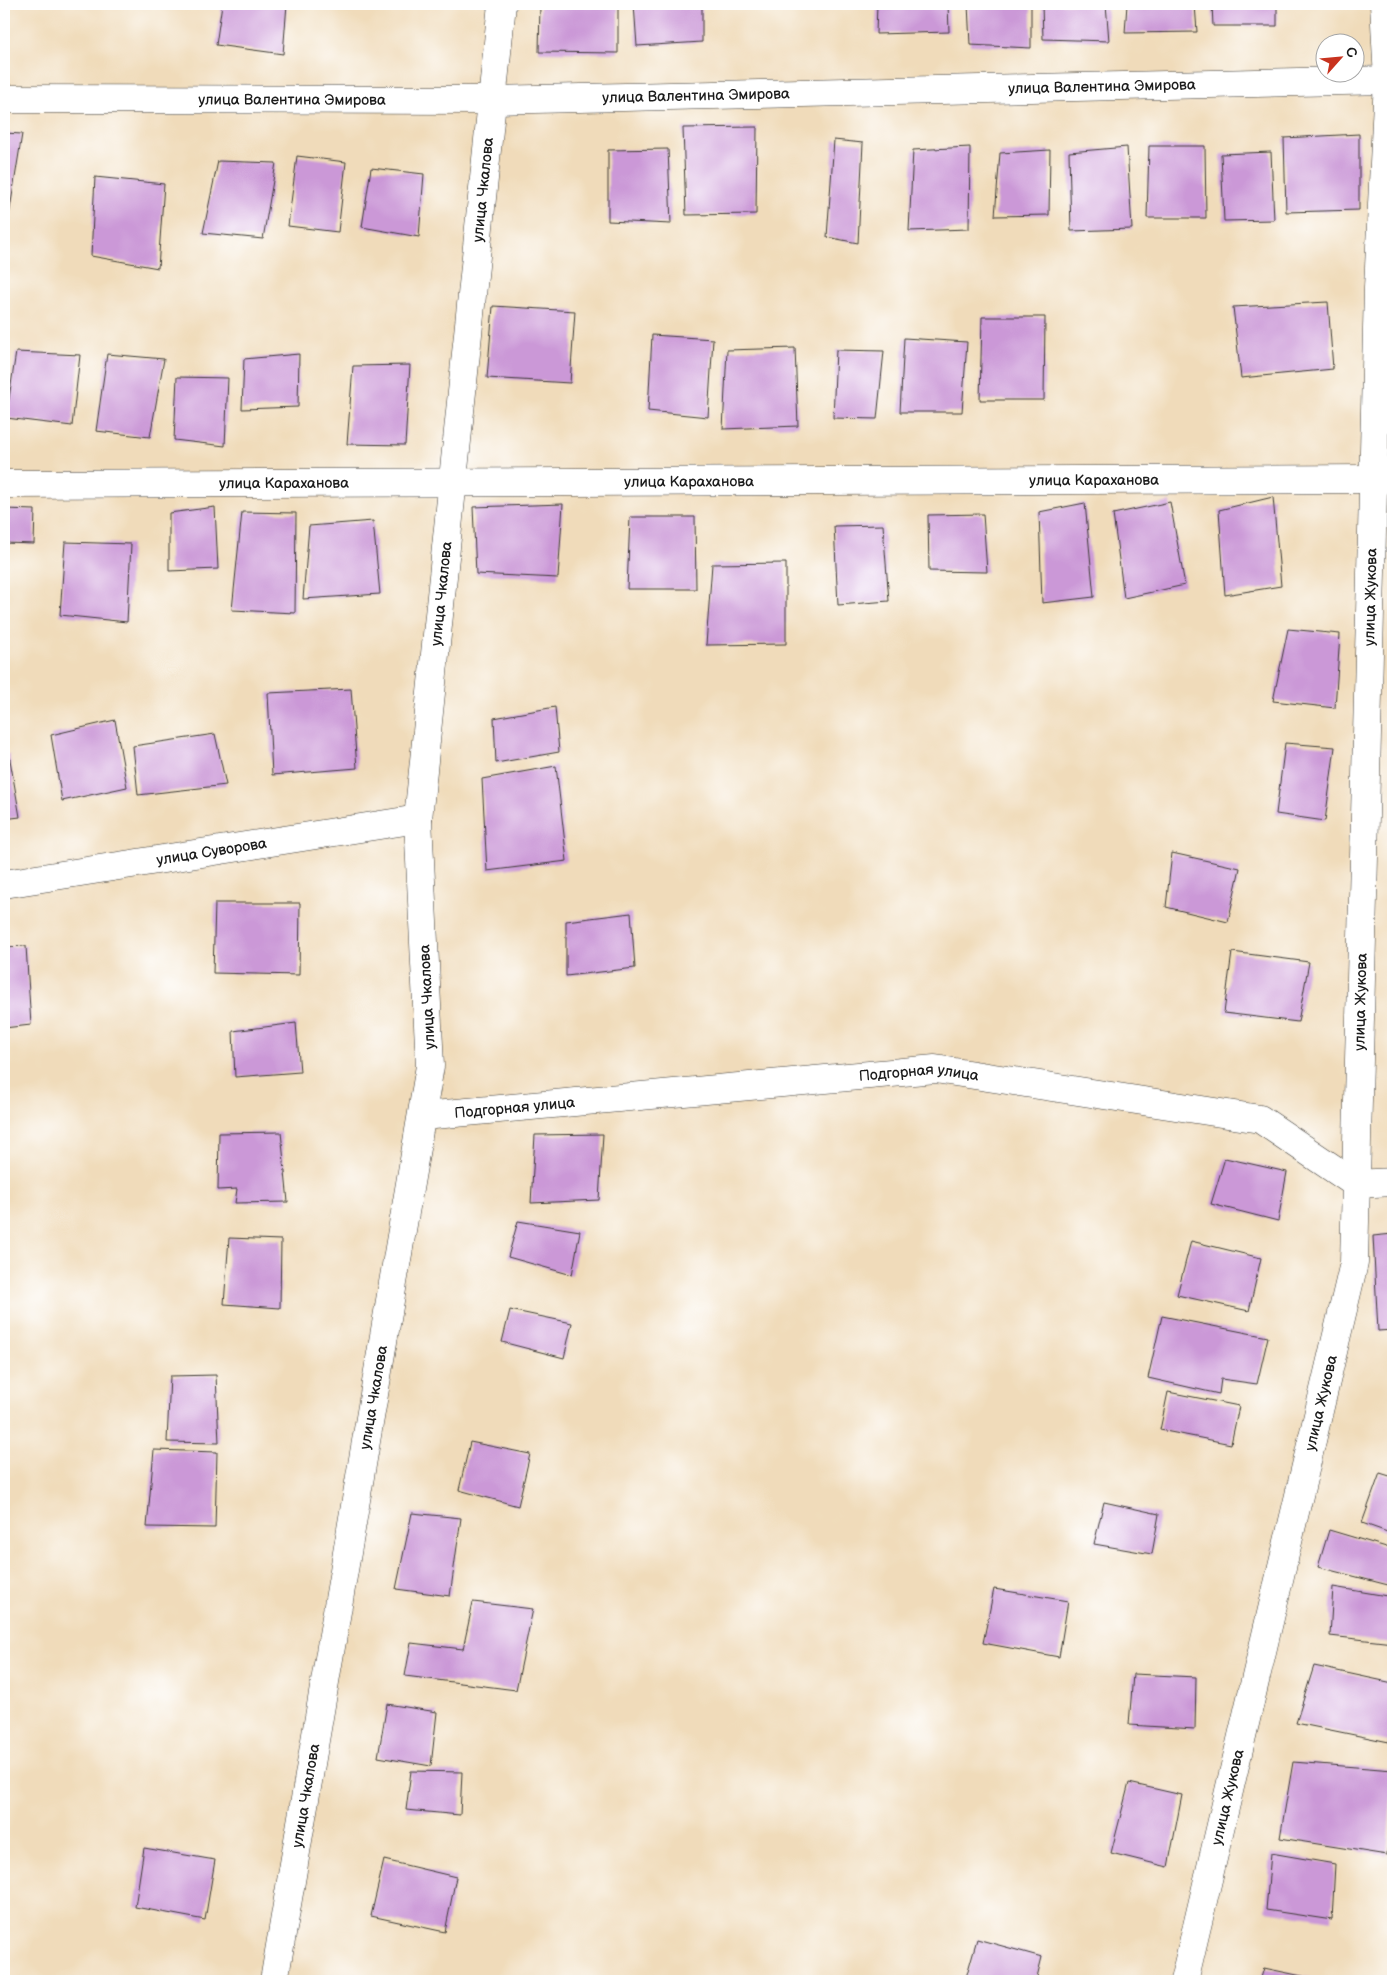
<svg xmlns="http://www.w3.org/2000/svg" width="1397" height="1985" viewBox="0 0 1397 1985" font-family="'Balsamiq Sans',sans-serif">
<style>
.building{fill:#cb98d7}
.lines{fill:none;stroke-linecap:round;stroke-linejoin:round}
.minor-casing{stroke:#3c3934;stroke-width:29}
.minor{stroke:#fff;stroke-width:28}
.labels{text-anchor:middle;stroke-width:4;stroke-linejoin:round;paint-order:stroke}
.street-label{font-size:15px;fill:#1c1c1c;stroke:#fff}
</style>
<rect width="100%" height="100%" fill="#fff"/>
<filter id="ink" filterUnits="userSpaceOnUse"><feTurbulence type="fractalNoise" baseFrequency=".02" numOctaves="2"/><feDisplacementMap in="SourceGraphic" scale="10" xChannelSelector="R" yChannelSelector="G"/><feConvolveMatrix kernelMatrix="1 2 1 2 8 2 1 2 1" color-interpolation-filters="sRGB"/></filter>
<filter id="wash" filterUnits="userSpaceOnUse"><feTurbulence type="fractalNoise" baseFrequency=".0096" numOctaves="4" result="noise"/><feDisplacementMap in="SourceGraphic" scale="20" xChannelSelector="R" yChannelSelector="G"/><feGaussianBlur stdDeviation="1.12" result="paint"/><feColorMatrix in="noise" values="0 0 0 0 0 0 0 0 0 0 0 0 0 0 0 0 0 1.4 0 .05"/><feComposite in="paint" operator="in"/></filter>
<g filter="url(#wash)">
<rect width="100%" height="100%" fill="#f0dbba"/>
<g id="blocks">
<path class="building" d="M222,4H287L283,54L216,45Z
M540,4H618V53L539,52Z
M634,4H702V42L637,46Z
M877,4H948L949,32L876,34Z
M968,4H1031V48L970,45Z
M1042,4H1106L1109,41L1043,39Z
M1127,4H1195L1197,32L1125,33Z
M1212,4H1277V26H1213Z
M757,127L756,214L686,215L683,128Z
M4,133L22,134L7,228H4Z
M1359,134V210L1286,212L1284,138Z
M834,140L863,143L858,243L827,237Z
M1149,146H1205L1206,218H1147Z
M970,147L969,229L909,231L913,150Z
M1127,147L1132,229L1071,231L1069,152Z
M668,149L671,224L608,221V150Z
M1050,150L1049,215L995,216L1000,153Z
M1271,152L1274,220L1224,221L1221,154Z
M297,156L346,162L338,232L288,226Z
M218,161L276,163L263,239L203,233Z
M371,168L424,174L419,237L362,227Z
M95,177L164,184L158,268L91,256Z
M1328,302L1333,369L1241,378L1233,307Z
M493,306L575,311L570,383L487,378Z
M982,317H1045L1044,400H980Z
M652,335L713,339L708,417L648,411Z
M904,338L967,342L962,412H900Z
M795,348L798,426L723,429L727,350Z
M836,350L884,351L877,419L833,418Z
M16,352L80,355L72,426L6,418Z
M107,354L164,359L150,437L96,431Z
M299,354L298,407L242,409L244,359Z
M410,365L405,445L347,444L353,366Z
M177,377L228,378L225,446L174,440Z
M1273,497L1281,586L1225,595L1219,510Z
M1170,502L1185,585L1124,598L1113,514Z
M1085,503L1094,597L1042,603L1039,512Z
M563,504L558,578L476,574L473,507Z
M215,507L218,569L169,571V513Z
M4,509L35,510L34,544L4,543Z
M242,512L296,513L295,613L232,610Z
M983,514L987,572L929,571L928,515Z
M630,517H695L696,589H627Z
M373,521L380,594L303,599L309,526Z
M883,525L889,601L838,605L834,526Z
M65,542L131,544L127,622L60,615Z
M786,563V644L706,645L712,564Z
M1288,629L1340,634L1335,708L1273,701Z
M351,689L357,768L272,775L268,693Z
M555,707L559,752L496,763L494,718Z
M115,720L127,787L62,801L51,735Z
M215,734L226,785L138,795L133,746Z
M1285,743L1335,747L1325,821L1276,814Z
M9,754L20,817L4,819V755Z
M556,766L567,861L487,871L482,779Z
M1172,853L1240,868L1228,922L1166,907Z
M215,903H300L299,975L213,973Z
M631,913L635,968L566,976V921Z
M26,946L31,1025L4,1028V947Z
M1232,952L1309,962L1298,1022L1224,1013Z
M296,1023L300,1072L235,1077L233,1031Z
M281,1132L288,1202L235,1203L237,1189L218,1190L219,1133Z
M603,1134L599,1200L531,1203L535,1135Z
M1225,1158L1287,1172L1278,1221L1211,1204Z
M518,1221L580,1231L572,1275L508,1257Z
M1393,1234V1330L1378,1331L1373,1236Z
M229,1238L281,1240L280,1308L224,1304Z
M1191,1241L1261,1258L1249,1311L1177,1295Z
M510,1310L572,1323L564,1358L502,1342Z
M1162,1316L1268,1337L1257,1384L1221,1379L1219,1394L1148,1378Z
M216,1375L219,1443L167,1442L170,1376Z
M1168,1392L1239,1406L1231,1444L1160,1430Z
M470,1442L530,1454L518,1506L459,1490Z
M154,1450L217,1452L215,1528L147,1527Z
M1380,1473L1393,1477V1534L1362,1523Z
M1104,1502L1159,1514L1152,1554L1094,1544Z
M412,1513L461,1518L450,1596L396,1589Z
M1329,1530L1393,1549L1392,1586L1318,1567Z
M1333,1587L1393,1597V1643L1330,1636Z
M994,1589L1068,1601L1059,1657L983,1643Z
M473,1602L533,1609L516,1690L405,1676L411,1643L463,1649Z
M1314,1666L1393,1683V1716L1389,1742L1296,1723Z
M1133,1674L1196,1677L1195,1729L1129,1725Z
M387,1704L437,1712L431,1766L378,1757Z
M1293,1762L1393,1770L1387,1855L1280,1838Z
M411,1771L462,1772L460,1815L406,1810Z
M1129,1783L1182,1795L1168,1867L1111,1853Z
M144,1848L215,1860L205,1920L135,1907Z
M1271,1853L1335,1864L1332,1920L1266,1910Z
M384,1860L456,1877L445,1932L371,1916Z
M977,1939L1042,1957L1036,1981H965Z
M1264,1968L1321,1980V1981H1260Z"/>
</g>
</g>
<g filter="url(#ink)">
<use href="#blocks" fill-opacity="0" stroke="#3c3934" stroke-width="1"/>
<g class="lines">
<defs>
<g id="minor">
<path id="s1" d="M4,99L492,100L1388,80"/>
<path id="s2" d="M4,484L1373,479"/>
<path id="s3" d="M4,884L418,819"/>
<path id="s4" d="M423,1116L935,1069L1260,1119L1356,1184L1393,1182"/>
<path id="s5" d="M274,1981L430,1066L418,819L502,4"/>
<path id="s6" d="M1184,1981L1354,1263L1378,288L1388,80L1384,4"/>
</g>
</defs>
<use href="#minor" class="minor-casing"/>
<use href="#minor" class="minor"/>
</g>
</g>
<g class="labels">
<g class="street-label">
<text dy="5" stroke="none"><textPath href="#s1" startOffset="1098">улица Валентина Эмирова</textPath></text>
<text dy="5" stroke="none"><textPath href="#s1" startOffset="692">улица Валентина Эмирова</textPath></text>
<text dy="5" stroke="none"><textPath href="#s1" startOffset="288">улица Валентина Эмирова</textPath></text>
<text dy="5" stroke="none"><textPath href="#s5" startOffset="1808">улица Чкалова</textPath></text>
<text dy="5" stroke="none"><textPath href="#s2" startOffset="1090">улица Караханова</textPath></text>
<text dy="5" stroke="none"><textPath href="#s2" startOffset="685">улица Караханова</textPath></text>
<text dy="5" stroke="none"><textPath href="#s2" startOffset="280">улица Караханова</textPath></text>
<text dy="5" stroke="none"><textPath href="#s5" startOffset="1402">улица Чкалова</textPath></text>
<text dy="5" stroke="none"><textPath href="#s6" startOffset="1404">улица Жукова</textPath></text>
<text dy="5" stroke="none"><textPath href="#s3" startOffset="210">улица Суворова</textPath></text>
<text transform="translate(427 997) rotate(-93)" y="5">улица Чкалова</text>
<text dy="5" stroke="none"><textPath href="#s6" startOffset="999">улица Жукова</textPath></text>
<text dy="5" stroke="none"><textPath href="#s4" startOffset="498">Подгорная улица</textPath></text>
<text dy="5" stroke="none"><textPath href="#s4" startOffset="92">Подгорная улица</textPath></text>
<text dy="5" stroke="none"><textPath href="#s5" startOffset="592">улица Чкалова</textPath></text>
<text dy="5" stroke="none"><textPath href="#s6" startOffset="594">улица Жукова</textPath></text>
<text dy="5" stroke="none"><textPath href="#s5" startOffset="188">улица Чкалова</textPath></text>
<text dy="5" stroke="none"><textPath href="#s6" startOffset="189">улица Жукова</textPath></text>
</g>
</g>
<rect width="1397" height="1985" fill="none" stroke="#fff" stroke-width="20"/>
<g transform="translate(1340 58) rotate(63)"><circle r="24" fill="#ffffff" stroke="#a4a4a4"/>
<path d="M0-4L9 19L0 12L-9 19Z" fill="#c8321e"/>
<text y="-8" font-size="14" font-weight="bold" text-anchor="middle" fill="#1c1c1c">С</text>
</g>
</svg>
